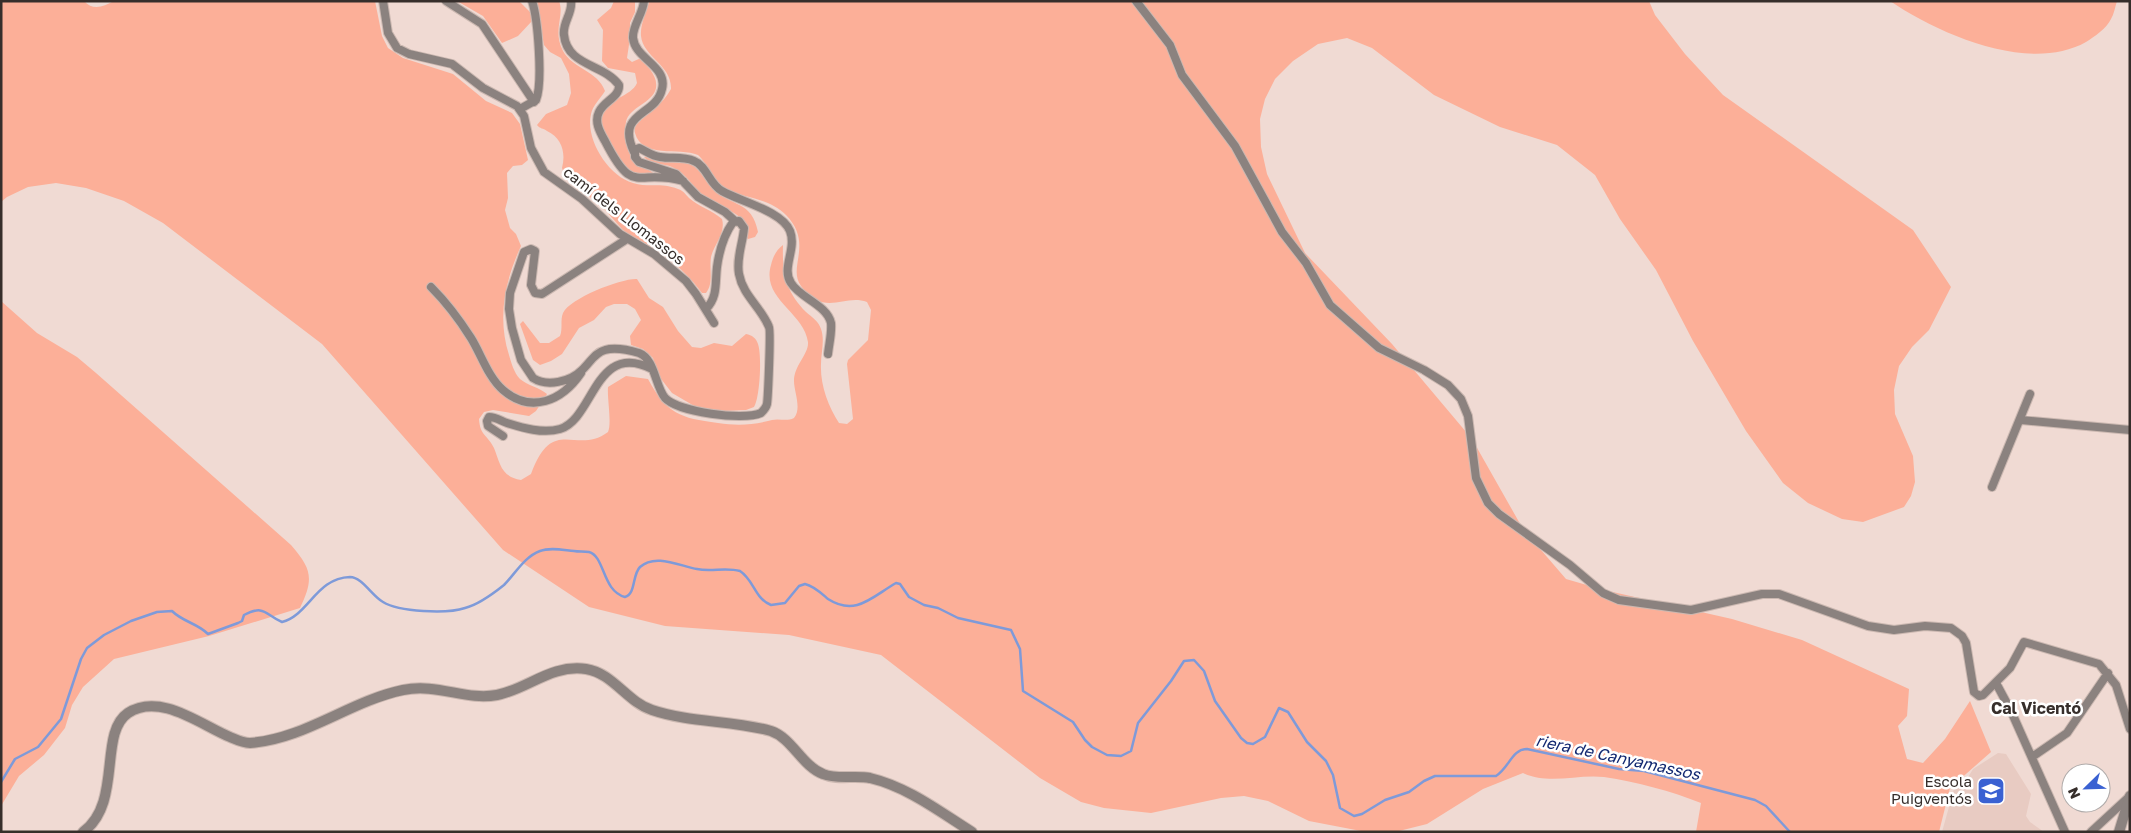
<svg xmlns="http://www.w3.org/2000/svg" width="2131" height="833" viewBox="0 0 2131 833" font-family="'Golos Text',sans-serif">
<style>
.built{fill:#e8cbc2}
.green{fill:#fcaf98}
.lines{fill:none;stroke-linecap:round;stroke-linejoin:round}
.stream{stroke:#7e9ad9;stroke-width:2.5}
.minor-casing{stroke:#cbb8b1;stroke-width:10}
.tertiary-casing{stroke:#cbb8b1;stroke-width:12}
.minor{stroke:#8b827f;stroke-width:8}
.tertiary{stroke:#8b827f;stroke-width:10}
.labels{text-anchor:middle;stroke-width:5;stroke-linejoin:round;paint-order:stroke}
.street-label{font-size:15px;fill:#362e2b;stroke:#fff}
.poi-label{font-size:15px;fill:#362e2b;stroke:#fff;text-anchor:end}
.neighbourhood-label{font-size:16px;font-weight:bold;fill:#362e2b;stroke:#fff}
.water-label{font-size:16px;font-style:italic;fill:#122871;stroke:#fff}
</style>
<rect width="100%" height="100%" fill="#f0dad3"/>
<path class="built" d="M1998,753L2006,754L2031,794L2026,816L2030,822L2044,832H1942L1954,789L1967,779L1973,769Z"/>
<path class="green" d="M1,1H84C93,11 103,7 114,1H375L382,36L388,48L403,58L453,74L486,101L512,113L520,124L528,160L522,165L513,166L507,173L508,198L505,210L510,228L516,234L521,246C505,281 497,317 509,355C511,362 514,373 520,379C528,386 539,387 547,394L536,411L529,416L493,410L484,412L479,419C480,436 488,435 494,448C500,463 501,477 521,480L531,474C553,414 576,456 608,432C612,424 607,398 608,387L626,376L648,379C667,414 680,418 718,423C738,426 753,425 772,420C780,418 786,422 794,418C802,408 794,392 794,381C794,365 809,354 808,342C804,312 761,299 771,265C773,257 776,250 783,245C782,273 786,292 806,312C812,317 819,322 821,329C825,340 821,353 821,364C820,384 828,406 839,423L847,424L853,419L847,364L848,360L868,340L871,310L867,302C844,293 825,318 801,286C787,267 814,244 786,215C770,199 747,198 727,190C715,184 708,164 698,155C679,147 642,159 635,133C634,129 635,126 638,123C650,111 663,104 671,89C672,65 643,57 641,36C640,23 647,13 649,1H1649L1655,15L1685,54L1723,95L1913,230L1951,287L1929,330L1912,347L1899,366L1894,390L1895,414L1913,456L1915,482L1911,496L1904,507L1863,522L1842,519L1808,503L1783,483L1746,431L1693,341L1656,270L1620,219L1595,175L1557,145L1500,127L1434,95L1372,48L1347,38L1318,44L1293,61L1275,79L1265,99L1260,119L1261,147L1267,174L1305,253L1392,344L1472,439L1523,529L1566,579L1604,590L1732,619L1802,640L1909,689L1907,716L1898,726L1907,759L1923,763L1945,739L1970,701L1991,752L1950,788L1939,832H1696L1701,803C1671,791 1637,782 1604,777C1577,774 1549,785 1523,773L1483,789L1427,824L1399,831H1361L1309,821L1268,801L1244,796L1221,798L1151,813L1104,808L1081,802L1040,778L881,655L789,635L665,626L589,607L503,550L322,344L163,223L124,201L86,188L56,183L28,187L7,197L1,202Z
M457,1H519L531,13L532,21L518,36L502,43L483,16Z
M536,1H559C565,16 552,30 563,51C573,69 598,71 605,91C600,99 593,105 591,114C585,139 608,176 633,183C649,188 660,182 678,189C684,191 685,194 689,198C699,207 712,210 722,219C726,234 714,244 711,257C709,269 714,283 706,293H702C688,274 670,258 650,246C645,243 638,242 633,238C618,228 609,211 594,200C582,190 567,184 562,168C566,153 562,138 547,131C543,128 540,129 537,125L546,114L567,105L571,93L569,74L561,58L550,52L544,45Z
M614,1H635V12L630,23V38L627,58L632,62L641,58C647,67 658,75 656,88C653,103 629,107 626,122C625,127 626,133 626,138C627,159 637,162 652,172L654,174C647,176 637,174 631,171C619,165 599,130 602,117C608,97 631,97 637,83L635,73L608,68L602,61L603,30L597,20L611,8Z
M1890,1H2117C2115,7 2114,14 2111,19C2107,28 2094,37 2086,42C2029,74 1939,34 1890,1Z
M644,157C655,157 680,160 690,164C701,169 705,181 713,189C731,207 752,200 758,232L755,237L748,239L746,237C751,213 721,209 706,198C693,189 688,174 672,167C664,163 650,165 644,157Z
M637,279L649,298L663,307L678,331L692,347L701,348L714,343L732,346L746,334C752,335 756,338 758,344C762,355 760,398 754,407L746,410L724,411L696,407L672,393L658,375L653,358L643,349L631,345L630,336L641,320L635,309L627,304H614L606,307L594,320L579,328L562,354L551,361L540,365L533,360L520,324L523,321L540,343H549L560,336C563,328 560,320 563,313C570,298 622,278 637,279Z
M1,301L37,333L77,357L96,373L291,545C312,569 314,579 300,608L209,636L114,659L83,687L72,705L65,728L44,755L19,776L1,806Z"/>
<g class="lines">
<path class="stream" d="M1,782L15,759L38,747L61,719L81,659L87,648L104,635L131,621L157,612L172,611C183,622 197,623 208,634L238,623L242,621L244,615C265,604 265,615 282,622C309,615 316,578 350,577C362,577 372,596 383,602C399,612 447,614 465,608C477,605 494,593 504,585C515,574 524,557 540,551C550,547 563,550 574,551C579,552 584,551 589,552C605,556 602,591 625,597C636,594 632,575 640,567C655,553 680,566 697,569C711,572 726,567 740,571C754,580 755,599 771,605L785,603L799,586L805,584C814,586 821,593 828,599C856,617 873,596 896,583L900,584L909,597L924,605L938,608L958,618L1011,630L1020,649L1023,691L1073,722L1085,740L1092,747L1107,755L1121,756L1131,751L1138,723L1171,681L1184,661L1194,660L1204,671L1215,701L1241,738L1247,743L1253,744L1265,737L1279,708L1288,712L1307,742L1326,761L1333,775L1340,808L1354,816L1362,814L1385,800L1409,792L1424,781L1435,776H1496C1509,768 1512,749 1527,749L1619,769L1644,771L1755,800L1766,806L1790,832"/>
<defs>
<path id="minor" d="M383,1L388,33L397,48L409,54L452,64L483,88L517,106L524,116L531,148L544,172L582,199L620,234L654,254L686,281L696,294L714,323
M446,1L482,24L534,102
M571,1C573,13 562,23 564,35C567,66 604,64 619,85C620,97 604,101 599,112C594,122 600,132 605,141C634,198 636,168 683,181
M1136,1L1170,45L1182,75L1235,146L1282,232L1306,263L1330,305L1379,348L1424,370L1448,385L1461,399L1468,416L1476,478L1488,503L1499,514L1570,565L1603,593L1619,600L1691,610L1762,594H1779L1868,626L1894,630L1925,626L1951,628L1962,636L1966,643L1974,692L1979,696L1983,695L2010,668L2024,642L2099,664L2116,685L2130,729
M520,109L536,100C543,83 538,19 532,1
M634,152C615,111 656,117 662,89C668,66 635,59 633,38C632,26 643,14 644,1
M735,221L725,212L698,197L676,174L639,162L635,157V150L639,148C646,151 652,156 660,157C671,159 683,156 694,161C707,166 709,184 722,191C739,201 782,211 790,231C797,249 781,268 791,283C800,298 827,305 831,323C832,333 829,344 828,354
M627,239L542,294L535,293L531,285L535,251L531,249L524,252L510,293L509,309L512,328L521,360L533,378C547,387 570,382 582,370C590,363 594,353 605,350C615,347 629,350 639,353C655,359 655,386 665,398C678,412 743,421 761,413C764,410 766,408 767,404C768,397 771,331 769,327C761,307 743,296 739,274C736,258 743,243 744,228L739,221L733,222C724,235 719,252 717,267C715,283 718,297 706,309
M431,287C446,302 459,319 471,338C481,354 488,377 503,390C531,414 562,401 581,373
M2021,420L2130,430
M503,436L488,426L487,421L489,417C496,417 501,421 507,423C523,428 543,434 560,429C594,419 595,340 652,369
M1992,487L2030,394
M1996,683L2011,711L2065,832
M2032,757L2067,733L2108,673
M2091,832L2129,797"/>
<path id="tertiary" d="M83,832C123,803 98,733 128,713C160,692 201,725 230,737C237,740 243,743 250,743C305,739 350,701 403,690C438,683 466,701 497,695C528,689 551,664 586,669C613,673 627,702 652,710C690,723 733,720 771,731C792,738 802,766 823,774C837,780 855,775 870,778C908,787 940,812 972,832
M2119,832L2130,796"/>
</defs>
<use href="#minor" class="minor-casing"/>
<use href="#tertiary" class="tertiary-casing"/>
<use href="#minor" class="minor"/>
<use href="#tertiary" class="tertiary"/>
</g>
<defs>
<symbol id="school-square" viewBox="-11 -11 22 22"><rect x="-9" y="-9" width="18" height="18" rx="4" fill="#3a61d2" stroke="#fff"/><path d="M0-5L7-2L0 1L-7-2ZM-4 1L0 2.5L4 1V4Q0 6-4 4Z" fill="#fff"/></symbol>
</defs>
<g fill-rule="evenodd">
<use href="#school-square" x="1975" y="775" width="32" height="32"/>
</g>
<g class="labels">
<g class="street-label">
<text transform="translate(624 216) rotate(38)" y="5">camí dels Llomassos</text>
</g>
<g class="poi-label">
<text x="1972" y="787">Escola<tspan x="1972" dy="17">Puigventós</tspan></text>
</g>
<g class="neighbourhood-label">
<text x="2036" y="714">Cal Vicentó</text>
</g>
<g class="water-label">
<text transform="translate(1618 757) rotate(12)" y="6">riera de Canyamassos</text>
</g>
</g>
<rect width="2131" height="833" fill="none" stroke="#362e2b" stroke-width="5"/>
<g transform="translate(2086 788) rotate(247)"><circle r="24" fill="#ffffff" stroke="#afabaa"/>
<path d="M0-4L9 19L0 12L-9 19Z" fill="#3a61d2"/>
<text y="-8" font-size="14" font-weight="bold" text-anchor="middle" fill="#362e2b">N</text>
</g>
</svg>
